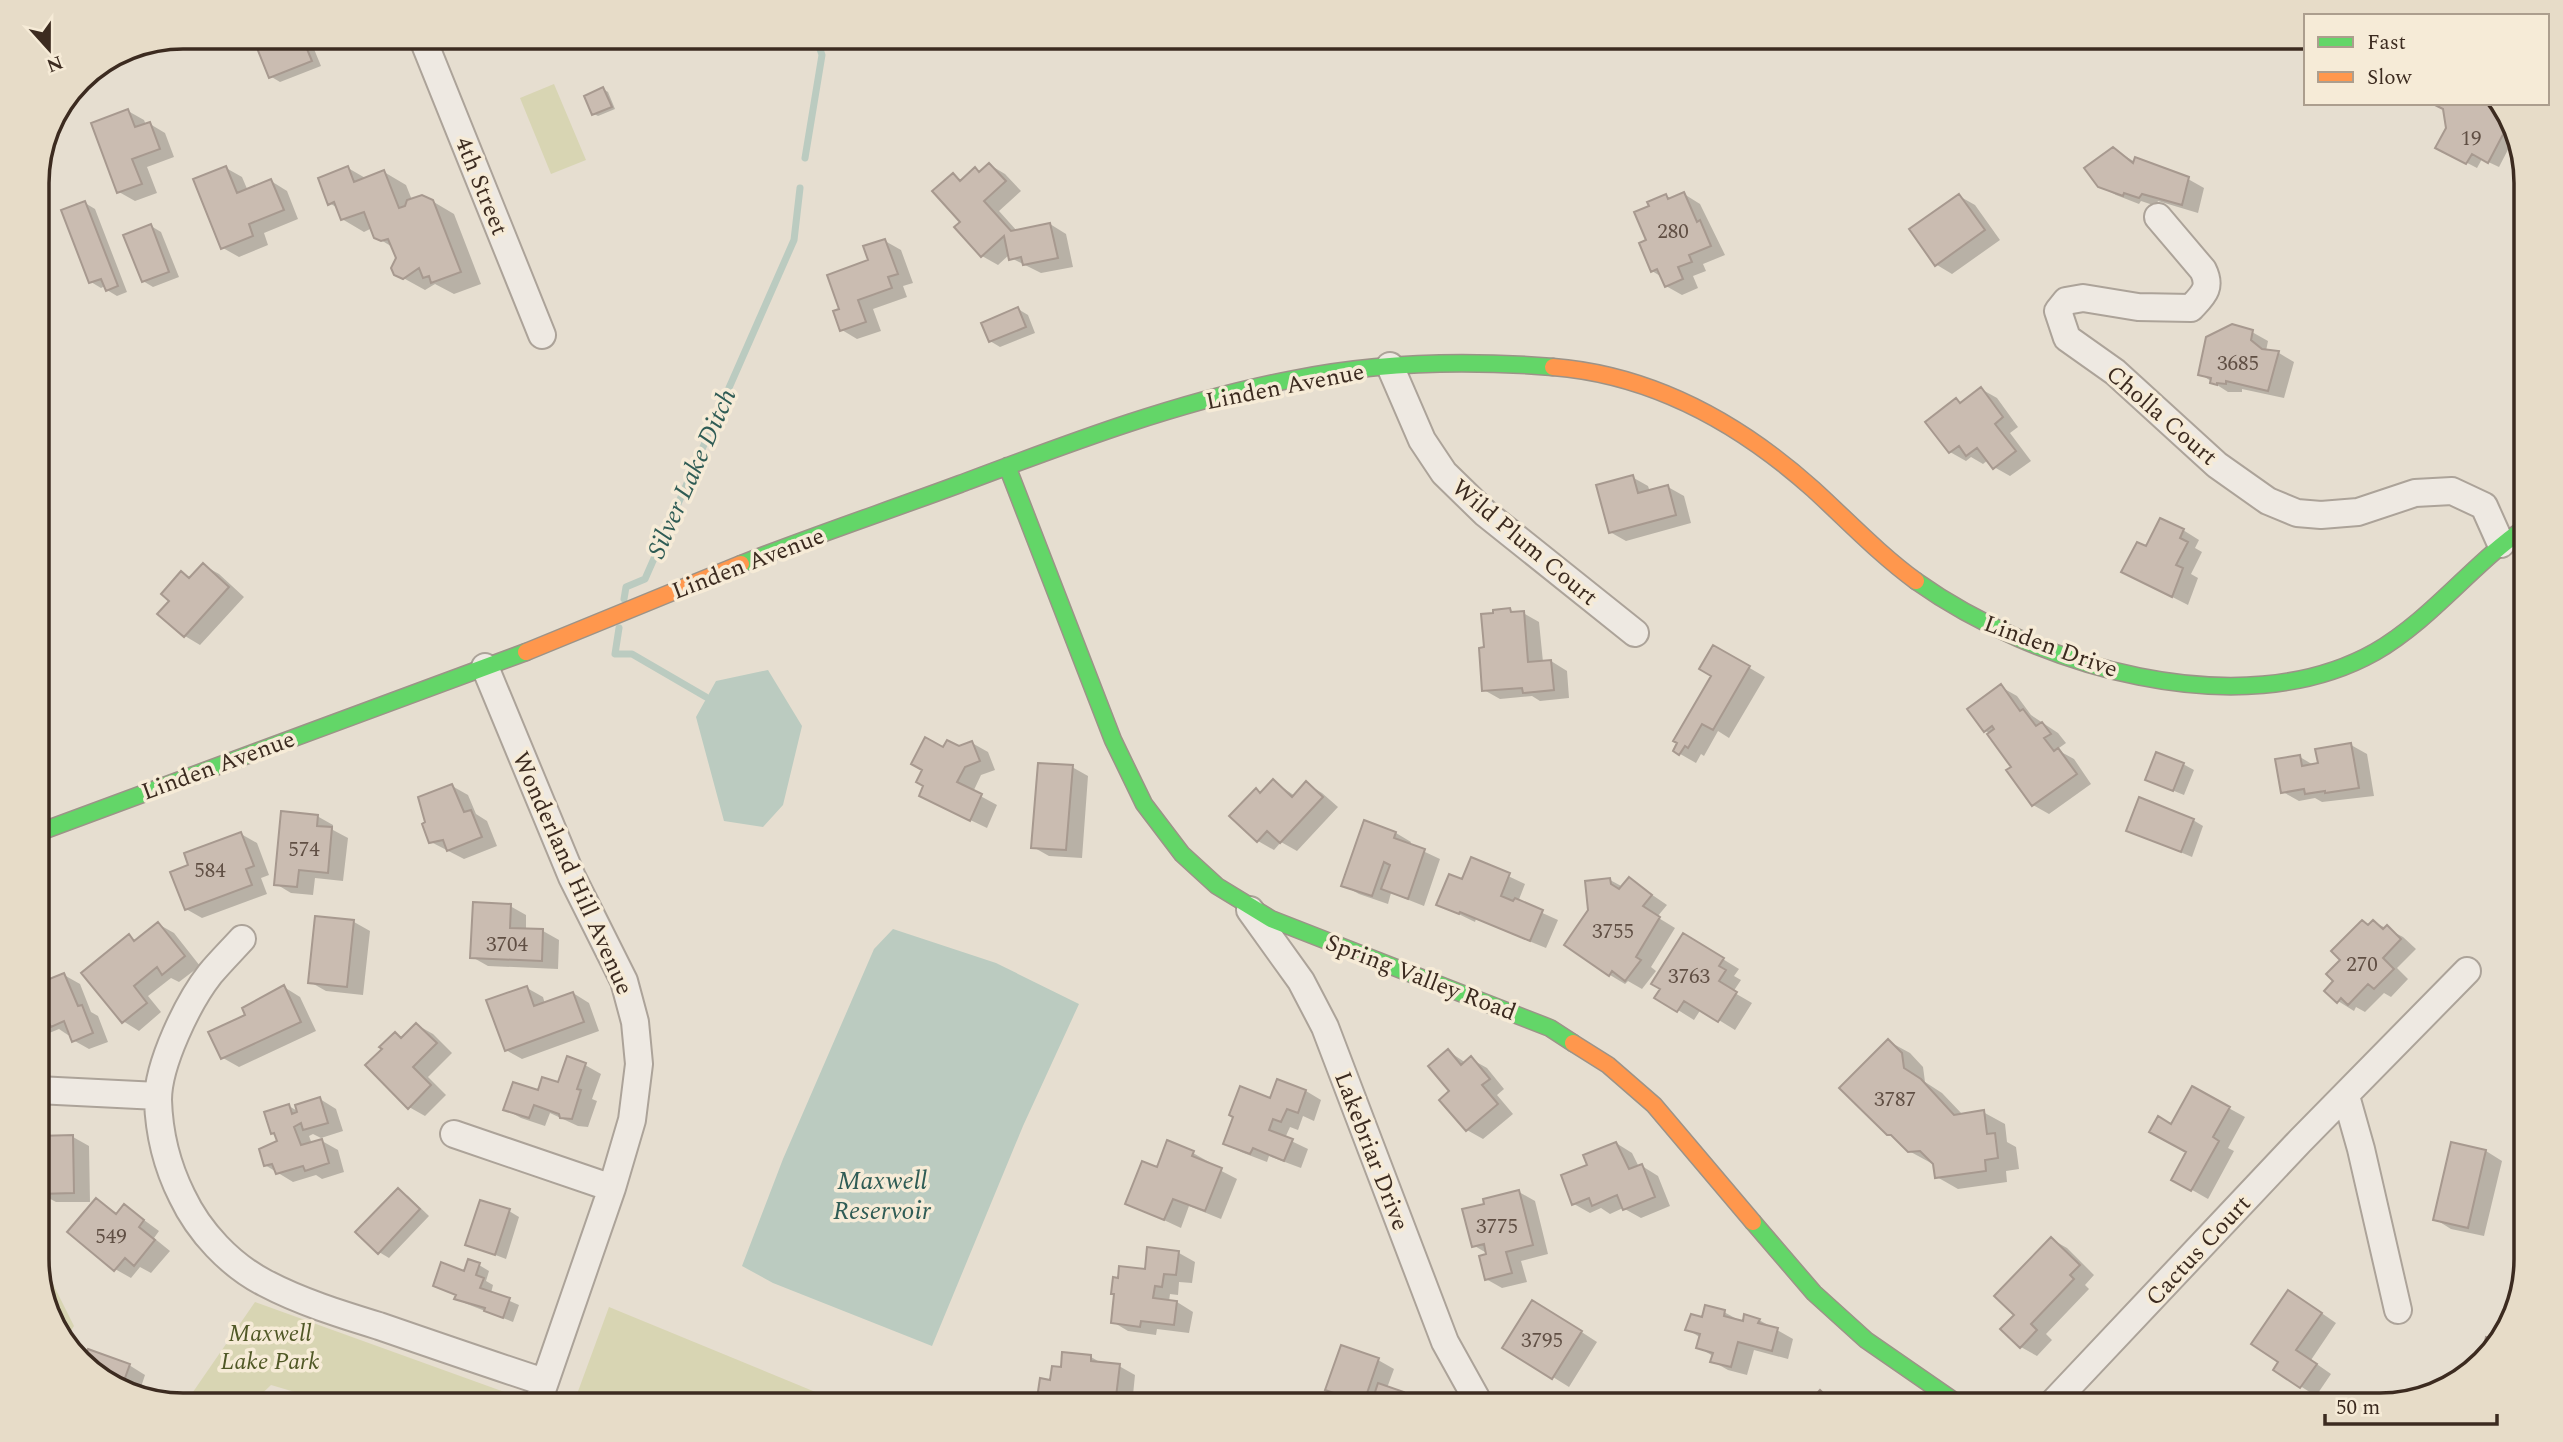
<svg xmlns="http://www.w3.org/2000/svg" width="2563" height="1442" viewBox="0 0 2563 1442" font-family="Spectral,serif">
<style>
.green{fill:#d8d5b3}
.water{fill:#bbcbc0}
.shadow{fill:#0003}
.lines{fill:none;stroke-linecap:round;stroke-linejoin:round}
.stream{stroke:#bbcbc0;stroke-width:7}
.building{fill:#cabcb1;stroke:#a7998f;stroke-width:2}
.street-casing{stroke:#aca399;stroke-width:30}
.fast-casing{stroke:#9c9388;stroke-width:19}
.slow-casing{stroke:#9c9388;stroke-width:19}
.street{stroke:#eee9e2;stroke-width:26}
.fast{stroke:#63d668;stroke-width:16}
.slow{stroke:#ff974d;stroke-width:16}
.labels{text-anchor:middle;stroke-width:7;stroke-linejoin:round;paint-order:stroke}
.number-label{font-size:21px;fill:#604f44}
.street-label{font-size:24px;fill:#3c2b20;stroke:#f6ebd7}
.park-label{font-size:24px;font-style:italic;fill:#505826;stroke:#f6ebd7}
.water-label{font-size:26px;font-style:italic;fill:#2f5c55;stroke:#f6ebd7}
.rim{fill:none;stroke:#3c2b20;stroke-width:3.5}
</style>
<rect width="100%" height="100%" fill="#e6ded0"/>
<path class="green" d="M554,84L586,160L551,174L520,98Z
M37,1269L48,1274L74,1326L64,1342Z
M255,1302L513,1395L509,1405H339L271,1385L250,1405H184Z
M609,1307L847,1405H573Z"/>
<path class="water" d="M768,670L802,726L783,805L763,827L724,821L696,717L716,681Z
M893,929L996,963L1079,1004L1023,1126L932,1346L773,1283L742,1266L783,1159L874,949Z"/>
<path class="shadow" d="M267,37H309L321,66L280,82L270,76V45Z
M603,89L608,92L615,109L598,116L594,114Z
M2502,103L2514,138L2499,167L2482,159L2477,168L2448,153L2444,109Z
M128,111L144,120L146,125L150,124L165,133L174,157L147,167L157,193L135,201L119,192Z
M2113,149L2135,162L2188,179L2204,188L2198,213L2158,201L2156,206L2141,201L2139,204L2116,195L2099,186Z
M990,165L1005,174L1021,191L999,211L1017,231L1050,224L1066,234L1073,267L1041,273L1011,258L1010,254L998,265L982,256L962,222L953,175L963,181L976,169L981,172Z
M226,168L242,177L248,191L271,181L287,191L298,219L264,233L268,245L239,257L223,248Z
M348,168L367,179L384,172L406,185L412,200L432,201L454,214L481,284L454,294L435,284L425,290L396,274L398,258L394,248L376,237L372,228L364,232L342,219L338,208L329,203Z
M1684,194L1700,204L1725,255L1703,264L1706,271L1693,276L1698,288L1682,295L1666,286L1662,277L1652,271L1648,241L1666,196L1672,199Z
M1959,196L1975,205L2000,240L1952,274L1937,265L1911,230Z
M85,203L95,209L127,292L117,296L107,290L105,286L101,288L91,282Z
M151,226L161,232L179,277L153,287L143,281Z
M885,241L901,250L913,283L903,286L907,297L873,309L881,331L857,339L842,330L841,310Z
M1018,309L1028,315L1035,333L1000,347L990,341Z
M2252,332L2268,341L2266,351L2279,353L2294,362L2284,398L2242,389V392H2228L2200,374Z
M37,383L46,388L50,426L37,428Z
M1981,389L1997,398L2018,427L2010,433L2031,461L2010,476L1994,467L1988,460L1983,464L1971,457L1966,461L1950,452L1956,401L1962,404Z
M1632,477L1648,486L1650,492L1668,487L1684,496L1691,523L1626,541L1610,532Z
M2183,530L2199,540L2195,548L2202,552L2191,574L2198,578L2188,605L2139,580L2147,548Z
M203,565L219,574L244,597L200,645L185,636L171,601L181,574L191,579Z
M1510,610L1516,614L1523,613L1539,622L1543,662L1551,661L1567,671L1569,698L1540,701L1532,696L1500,699L1484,690L1486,649Z
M1714,647L1765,677L1729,738L1718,731L1704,756L1701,754L1696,763L1675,751L1713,675Z
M2001,687L2017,696L2031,715L2058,733L2066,743L2059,748L2063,753L2074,759L2091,784L2049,814L2033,805L2014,767L1990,733L1985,731Z
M972,743L988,752L995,770L981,775L973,792L997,805L987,828L937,804L926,785L924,769L944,749L959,748Z
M2351,745L2367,754L2374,796L2322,802L2315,798L2299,801L2283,792L2300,757L2315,766Z
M2183,764L2194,770L2184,795L2147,780Z
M1072,767L1088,776L1082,858L1049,856L1033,847Z
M1273,781L1295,796L1307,784L1322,793L1338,807L1297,851L1281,842L1274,850L1258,841L1256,790L1261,794Z
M452,786L468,795L476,814L487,821L497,846L464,859L431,842Z
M317,816L333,825V830L348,838L343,881L315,878L313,895L291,893L276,884Z
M2193,820L2203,826L2192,857L2128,830Z
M1396,833L1411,842L1410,845L1440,859L1424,906L1391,893L1388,904L1359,894L1343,885Z
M241,834L257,843L269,875L261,878L267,894L202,918L186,909L191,866Z
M1472,859L1525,884L1518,902L1558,920L1546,948L1476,919L1475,922L1438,904L1463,882Z
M1629,879L1667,905L1657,917L1675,928L1651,967L1656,971L1642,989L1628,981L1625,984L1610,975V880L1623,887Z
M510,906L526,915V931H543L559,940L558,969L488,966L472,957Z
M317,918L354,922L370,931L363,995L326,991L310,982Z
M2374,922L2403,937L2416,949L2397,968L2408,979L2391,997L2384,993L2365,1012L2356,1007L2354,1011L2338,1001L2336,981Z
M158,924L174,933L200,966L179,982L171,978L148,996L161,1012L139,1031L123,1021L129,937L137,941Z
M1700,945L1739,969L1734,976L1741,980L1733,992L1752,1003L1735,1030L1701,1009L1694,1020L1657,997Z
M64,975L80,984L91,1012L98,1016L108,1042L89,1049L73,1040L71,1034L68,1035L59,1029L37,1038V985Z
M284,987L300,997L316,1031L239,1067L223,1058Z
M527,988L543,997L545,1004L573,993L589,1003L599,1031L522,1059L506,1050Z
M417,1025L433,1034L452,1053L428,1077L446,1095L425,1116L409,1107L395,1034L403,1038Z
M1888,1041L1910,1053L1923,1067L1925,1082L1942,1093L1963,1115L1983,1112L2005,1124L2007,1142L2016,1147L2019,1169L2006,1171L2007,1182L1958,1189L1937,1177L1935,1163H1931L1909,1151L1899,1140L1888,1134Z
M1448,1051L1466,1063L1471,1059L1487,1068L1504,1089L1497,1095L1513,1114L1483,1139L1467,1130L1451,1091Z
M585,1065L601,1074L592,1099L597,1101L588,1127L578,1126L550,1113L545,1126L521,1118L505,1109L559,1084Z
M1278,1081L1306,1091L1321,1100L1314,1121L1303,1116L1298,1130L1290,1127L1285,1138L1308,1149L1301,1168L1269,1156L1267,1162L1241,1152L1225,1143L1271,1100Z
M2192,1088L2245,1117L2228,1148L2234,1151L2208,1199L2173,1179L2188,1152L2171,1126Z
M320,1099L336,1109L343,1131L321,1138L313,1134L309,1136L312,1144L322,1141L338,1150L344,1172L322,1179L316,1175L293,1182L265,1165L279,1142L277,1136L273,1133L289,1106L299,1112Z
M37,1137H73L89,1146L90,1202H56L41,1194H37Z
M1168,1142L1193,1153L1209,1162L1208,1164L1237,1179L1221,1219L1189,1206L1181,1228L1127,1203L1158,1169Z
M1616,1143L1632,1153L1639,1167L1642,1166L1658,1176L1670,1206L1641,1218L1623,1208L1610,1214L1601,1208L1590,1213L1574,1204Z
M2453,1144L2486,1151L2502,1161L2484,1236L2451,1229L2435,1219Z
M398,1190L408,1196L429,1216L389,1258L379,1252Z
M1519,1192L1535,1201L1548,1254L1521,1261L1527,1282L1502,1288L1486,1279L1490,1255L1473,1245L1486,1205Z
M96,1200L118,1214L125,1206L159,1231L154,1238L170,1251L151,1273L140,1267L131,1278L115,1269Z
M509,1211L519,1217L506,1259L467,1244Z
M2051,1239L2067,1248L2094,1275L2085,1285L2089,1289L2046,1334L2052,1340L2037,1356L2021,1347L2016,1315Z
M1149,1249L1179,1253L1195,1262L1192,1283L1179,1282L1178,1295L1170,1294L1169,1301L1177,1302L1193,1312L1189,1333L1157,1329L1156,1335L1128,1331L1113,1322L1146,1271Z
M479,1265L489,1271L486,1281L493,1285L491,1293L519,1305L513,1322L467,1304L456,1299L458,1296L435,1285Z
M2304,1301L2336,1323L2311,1360L2331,1374L2316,1396L2275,1370Z
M1549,1311L1597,1342L1569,1387L1505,1347Z
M1724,1312L1744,1323L1759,1320L1793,1339L1788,1359L1754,1350L1747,1375L1728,1370L1712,1361L1713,1356L1698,1347L1701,1338L1687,1329L1704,1319Z
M89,1352L129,1365L145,1375L139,1393L110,1386L85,1362Z
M1091,1357L1103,1364L1119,1366L1135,1375L1132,1405H1038L1041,1380L1052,1382L1062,1369Z
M1378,1360L1394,1369L1387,1388L1403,1393L1419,1402L1418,1405H1335L1338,1396L1328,1389Z
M1820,1392L1836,1402L1839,1405H1808Z"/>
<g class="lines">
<path class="stream" d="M805,158L822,55L816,37
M624,599L626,587L645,579L794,240L800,188
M619,628L615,654H632L706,697"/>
</g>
<path class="building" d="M265,37H302L312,61L269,78L257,48L268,44Z
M603,87L612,107L592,115L584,96Z
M2431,103H2502L2509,123L2488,163L2472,154L2466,164L2435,148L2446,128L2443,109Z
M128,109L135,127L150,122L160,149L132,159L142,184L117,193L91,123Z
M2113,147L2133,163L2135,157L2189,177L2182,205L2142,194L2139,198L2124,193L2123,196L2098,187L2084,168Z
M989,163L1006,181L984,201L1011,231L1050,223L1058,258L1023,265L1021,257L1009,260L1004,236L981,257L954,227L960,222L932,191L953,173L960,181L975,167L979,172Z
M226,166L237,193L271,179L284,210L249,224L253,236L221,249L193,179Z
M348,166L354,182L384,170L399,208L405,206L407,200L422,195L433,200L461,272L431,283L429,276L423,278L419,268L403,279L394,275L391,268L396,258L388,239L381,241L374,238L364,212L341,220L334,202L328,205L318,178Z
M1684,192L1697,222L1700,220L1711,246L1689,255L1692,262L1678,267L1683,279L1665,287L1657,269L1651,272L1639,243L1646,240L1634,212L1649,206L1647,202L1666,194L1668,199Z
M1959,194L1985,230L1935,266L1909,229Z
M85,201L118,286L106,291L101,279L89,283L61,210Z
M151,224L169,272L142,282L123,235Z
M885,239L898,274L888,277L892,288L858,300L866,322L840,331L833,311L839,309L827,275L868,260L863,246Z
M1018,307L1026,327L989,342L981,323Z
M2232,324L2253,330L2251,340L2262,349L2279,351L2268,391L2226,381V384L2217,383V385L2210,383L2211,378L2198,375L2206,337Z
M1981,387L2003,417L1995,424L2016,451L1993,469L1977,448L1966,456L1959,446L1949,453L1925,422L1956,398L1960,403Z
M1633,475L1638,493L1668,485L1676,515L1609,533L1596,485Z
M2160,518L2184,529L2180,538L2188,542L2176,565L2183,568L2172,597L2121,572L2137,542L2146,546Z
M203,563L229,587L184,637L157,614L169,601L161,594L181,571L189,578Z
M1510,608L1511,612L1524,611L1528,662L1551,660L1554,690L1523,693L1522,688L1482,691L1479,648L1484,647L1481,614L1493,613V610Z
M1713,645L1750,666L1713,730L1702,724L1688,748L1685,746L1679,755L1673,751L1677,743L1673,741L1711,676L1699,669Z
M2001,684L2020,711L2023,709L2036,726L2042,722L2051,734L2044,738L2054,751L2058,748L2077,774L2032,806L2006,770L2011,767L1987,734L1994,729L1992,726L1984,732L1967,709Z
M925,737L943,747L947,740L959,746L972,741L980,761L965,767L957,782L982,794L970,821L919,796L923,786L916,782L922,770L911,764Z
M2351,743L2359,788L2325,793V791L2305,794L2304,789L2281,793L2275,759L2300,755L2302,766L2318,763L2315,749Z
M2156,752L2184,763L2173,791L2145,780Z
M1038,763L1073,765L1066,850L1031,848Z
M1273,779L1292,797L1306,781L1323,797L1280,843L1267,831L1257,842L1229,816L1256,788L1260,793Z
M452,784L464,812L471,810L482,837L447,851L443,840L429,843L422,824L425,822L418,797Z
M2139,797L2194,819L2181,852L2126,831Z
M281,811L318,815L317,826L332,827L328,873L299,870L297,887L274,885Z
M1364,820L1396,832L1394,838L1425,849L1408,899L1381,889L1390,865L1384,862L1372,896L1341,886Z
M241,832L254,866L246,869L252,885L185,910L170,872L188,865L184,853Z
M1471,857L1510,873L1501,896L1513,901L1515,898L1543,910L1530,941L1460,912L1459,914L1436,905L1449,874L1462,879Z
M1629,877L1652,895L1643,906L1660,917L1636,957L1641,960L1625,981L1612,971L1609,976L1564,945L1588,910L1585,881L1610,878L1611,884L1619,889Z
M473,902L511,904L510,928L543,929L542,961L470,958Z
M315,916L354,920L347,987L308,983Z
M2362,920L2368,925L2373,920L2383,929L2387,925L2401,939L2383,958L2394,969L2374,989L2368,984L2348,1005L2341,998L2337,1003L2324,991L2333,981L2326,974L2340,960L2331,951Z
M158,922L185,956L162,975L157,967L134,986L147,1003L122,1023L81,973L129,934L134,941Z
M1683,933L1724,958L1719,966L1726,970L1719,981L1737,992L1718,1022L1684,1001L1677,1012L1654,998L1660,989L1651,984Z
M64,973L78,1006L82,1005L93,1033L72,1042L64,1021L51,1027L47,1019L37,1023V984Z
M284,985L301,1022L221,1059L208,1032L245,1015L242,1008Z
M527,986L534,1006L573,992L584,1022L505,1051L486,1000Z
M416,1023L437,1043L413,1067L431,1085L408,1109L365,1065L382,1049L379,1047L395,1032L401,1038Z
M1888,1039L1902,1053L1904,1068L1921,1079L1954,1115L1984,1110L1987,1134L1995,1133L1998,1158L1985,1160L1986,1171L1935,1178L1933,1164L1920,1151L1908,1152L1891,1135H1887L1839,1088Z
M1448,1049L1461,1065L1471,1056L1490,1079L1482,1085L1498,1104L1466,1131L1439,1100L1449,1091L1428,1066Z
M567,1056L586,1063L577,1089L581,1090L572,1119L560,1118L559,1114L534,1105L529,1118L503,1110L513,1082L538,1090L542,1077L558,1082Z
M1277,1079L1306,1090L1298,1113L1287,1109L1281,1122L1273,1119L1269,1130L1293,1139L1284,1161L1253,1148L1250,1154L1223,1144L1233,1117L1229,1115L1240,1086L1270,1098Z
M2192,1086L2230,1107L2213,1137L2219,1141L2191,1191L2171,1180L2186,1152L2149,1132L2158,1116L2171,1124Z
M320,1097L328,1123L303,1130L301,1123L294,1127L301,1145L322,1139L329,1163L305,1171L303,1166L276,1174L272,1164L264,1166L259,1149L277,1141L274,1133L271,1134L264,1112L289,1104L292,1114L297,1112L295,1105Z
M73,1135L74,1193L38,1194L37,1136Z
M1167,1140L1194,1151L1192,1156L1222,1168L1205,1211L1173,1199L1164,1220L1125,1204L1142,1161L1157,1167Z
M1616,1142L1629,1169L1642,1164L1655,1197L1623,1210L1617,1195L1592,1206L1589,1198L1572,1205L1561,1175L1587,1165L1583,1155Z
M2451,1142L2486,1150L2468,1228L2433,1220Z
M398,1188L420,1209L378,1254L355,1232Z
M1519,1190L1533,1245L1506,1252L1512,1273L1485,1280L1479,1256L1486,1254L1484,1244L1472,1247L1462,1209L1484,1204L1483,1199Z
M96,1198L116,1214L124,1204L144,1220L139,1227L155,1240L134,1266L125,1258L114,1271L67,1232Z
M480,1200L510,1209L495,1255L465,1245Z
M2051,1237L2080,1265L2070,1275L2074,1279L2031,1324L2037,1330L2020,1348L2000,1329L2014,1315L1994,1296Z
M1147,1247L1179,1251L1176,1275L1164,1274L1162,1287L1155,1286L1153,1298L1177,1301L1174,1325L1141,1321L1140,1327L1111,1323L1114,1294H1111L1113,1277L1118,1278L1119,1266L1145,1269Z
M468,1259L480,1263L476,1275L484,1278L480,1288L510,1298L503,1318L484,1311L485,1308L454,1299L456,1295L433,1286L441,1262L464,1271Z
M2288,1290L2322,1313L2296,1350L2317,1364L2300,1388L2273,1370L2278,1362L2251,1344Z
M1532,1300L1582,1331L1552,1379L1502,1348Z
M1705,1305L1725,1310L1724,1316L1743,1321L1744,1314L1760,1319L1758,1323L1778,1328L1772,1351L1738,1342L1731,1367L1710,1362L1713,1353L1696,1348L1700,1334L1685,1330L1691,1314L1702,1317Z
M2486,1337L2498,1340L2481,1357Z
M1341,1345L1379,1358L1364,1402L1371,1404L1378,1383L1404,1392L1399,1405H1333L1337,1394L1325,1390Z
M88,1349L130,1364L121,1389L110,1386L84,1361Z
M1062,1352L1091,1355V1361L1120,1364L1115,1405H1036L1040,1378L1050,1380L1052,1366L1061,1367Z
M1820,1390L1835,1405H1806Z
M1582,1402L1628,1405H1581Z"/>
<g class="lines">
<defs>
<path id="street" d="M422,37L542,335
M2158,217L2203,270C2212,288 2203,295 2191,308L2138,307L2083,298L2066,301L2058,311L2067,338L2115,372L2217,465L2268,501L2297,513L2321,515L2358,512L2415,493L2452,491L2484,506L2501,544
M1390,366L1422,440L1444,473L1485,513L1635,633
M485,667L572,877L624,981L635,1022L639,1064L632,1120L612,1188L537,1405
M1250,910L1301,981L1325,1027L1445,1342L1480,1405
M242,939C232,950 220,962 210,974C188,1002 158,1064 158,1100C159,1134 167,1166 182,1196C199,1232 230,1265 265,1283C301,1302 340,1314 379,1326C434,1345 489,1364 544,1382
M37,1090L158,1096
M2346,1096L2361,1149L2398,1310
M454,1134L612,1188
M2051,1405L2300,1141L2467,971"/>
<path id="fast" d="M1007,466L1113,740L1144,804L1182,854L1217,886L1271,919L1550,1028L1573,1043
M741,564C813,536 887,511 960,484C1069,443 1179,401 1294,379C1378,362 1467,360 1553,367
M1916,581C2034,665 2240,728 2375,652C2432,619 2472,564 2526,527
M37,833L526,652
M1753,1222L1814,1293L1866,1340L1960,1405"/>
<path id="slow" d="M1553,367C1653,375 1738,422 1813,489C1847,520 1879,554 1916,581
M526,652L741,564
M1573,1043L1608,1065L1654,1105L1753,1222"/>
</defs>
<use href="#street" class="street-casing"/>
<use href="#fast" class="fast-casing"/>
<use href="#slow" class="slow-casing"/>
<use href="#street" class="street"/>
<use href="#fast" class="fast"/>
<use href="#slow" class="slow"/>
</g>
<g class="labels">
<g class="number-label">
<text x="2471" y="145">19</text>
<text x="1673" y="238">280</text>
<text x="2238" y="370">3685</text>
<text x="304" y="856">574</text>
<text x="210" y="877">584</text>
<text x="1613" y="938">3755</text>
<text x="507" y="951">3704</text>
<text x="2362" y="971">270</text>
<text x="1689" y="983">3763</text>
<text x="1895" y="1106">3787</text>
<text x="1497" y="1233">3775</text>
<text x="111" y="1243">549</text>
<text x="1542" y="1347">3795</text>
</g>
<g class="street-label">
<text transform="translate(482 186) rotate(68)" y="8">4th Street</text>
<text transform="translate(1285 386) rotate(-11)" y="8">Linden Avenue</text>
<text transform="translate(2162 415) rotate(41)" y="8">Cholla Court</text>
<text transform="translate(1525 542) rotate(40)" y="8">Wild Plum Court</text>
<text transform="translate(748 563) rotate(-21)" y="8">Linden Avenue</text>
<text transform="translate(2051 646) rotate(20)" y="8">Linden Drive</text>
<text transform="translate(218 765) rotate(-20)" y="8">Linden Avenue</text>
<text transform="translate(573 873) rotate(66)" y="8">Wonderland Hill Avenue</text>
<text transform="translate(1421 977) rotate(21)" y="8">Spring Valley Road</text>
<text transform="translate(1372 1151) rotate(69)" y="8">Lakebriar Drive</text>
<text transform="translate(2198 1250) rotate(-47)" y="8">Cactus Court</text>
</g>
<g class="park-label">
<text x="270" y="1341">Maxwell<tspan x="270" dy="28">Lake Park</tspan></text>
</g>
<g class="water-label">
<text transform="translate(691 473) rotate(-66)" y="9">Silver Lake Ditch</text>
<text x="882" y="1189">Maxwell<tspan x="882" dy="30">Reservoir</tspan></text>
</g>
</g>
<path d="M0 0H2563V1442H0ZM183 49H2380A134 134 0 0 1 2514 183V1259A134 134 0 0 1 2380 1393H183A134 134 0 0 1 49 1259V183A134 134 0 0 1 183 49Z" fill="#e7dcc8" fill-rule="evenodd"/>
<path class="rim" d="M183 49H2380A134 134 0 0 1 2514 183V1259A134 134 0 0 1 2380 1393H183A134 134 0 0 1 49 1259V183A134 134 0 0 1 183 49Z"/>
<rect x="2304" y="14" width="245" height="91" fill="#f6ebd7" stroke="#ac9e8e" stroke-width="2"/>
<rect x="2318" y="37" width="35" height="10" fill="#63d668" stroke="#ac9e8e" stroke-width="2"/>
<text x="2367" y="49" font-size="21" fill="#3c2b20">Fast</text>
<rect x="2318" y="72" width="35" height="10" fill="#ff974d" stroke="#ac9e8e" stroke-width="2"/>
<text x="2367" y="84" font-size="21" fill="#3c2b20">Slow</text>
<g transform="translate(49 49) rotate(159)" stroke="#f6ebd7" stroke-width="5" paint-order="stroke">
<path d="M0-5L12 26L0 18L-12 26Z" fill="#3c2b20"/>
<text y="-10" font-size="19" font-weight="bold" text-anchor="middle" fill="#3c2b20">N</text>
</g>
<path d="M2325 1414v10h172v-10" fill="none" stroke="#3c2b20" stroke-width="3.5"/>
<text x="2336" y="1414" font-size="21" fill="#3c2b20" stroke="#f6ebd7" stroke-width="5" paint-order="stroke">50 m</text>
</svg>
